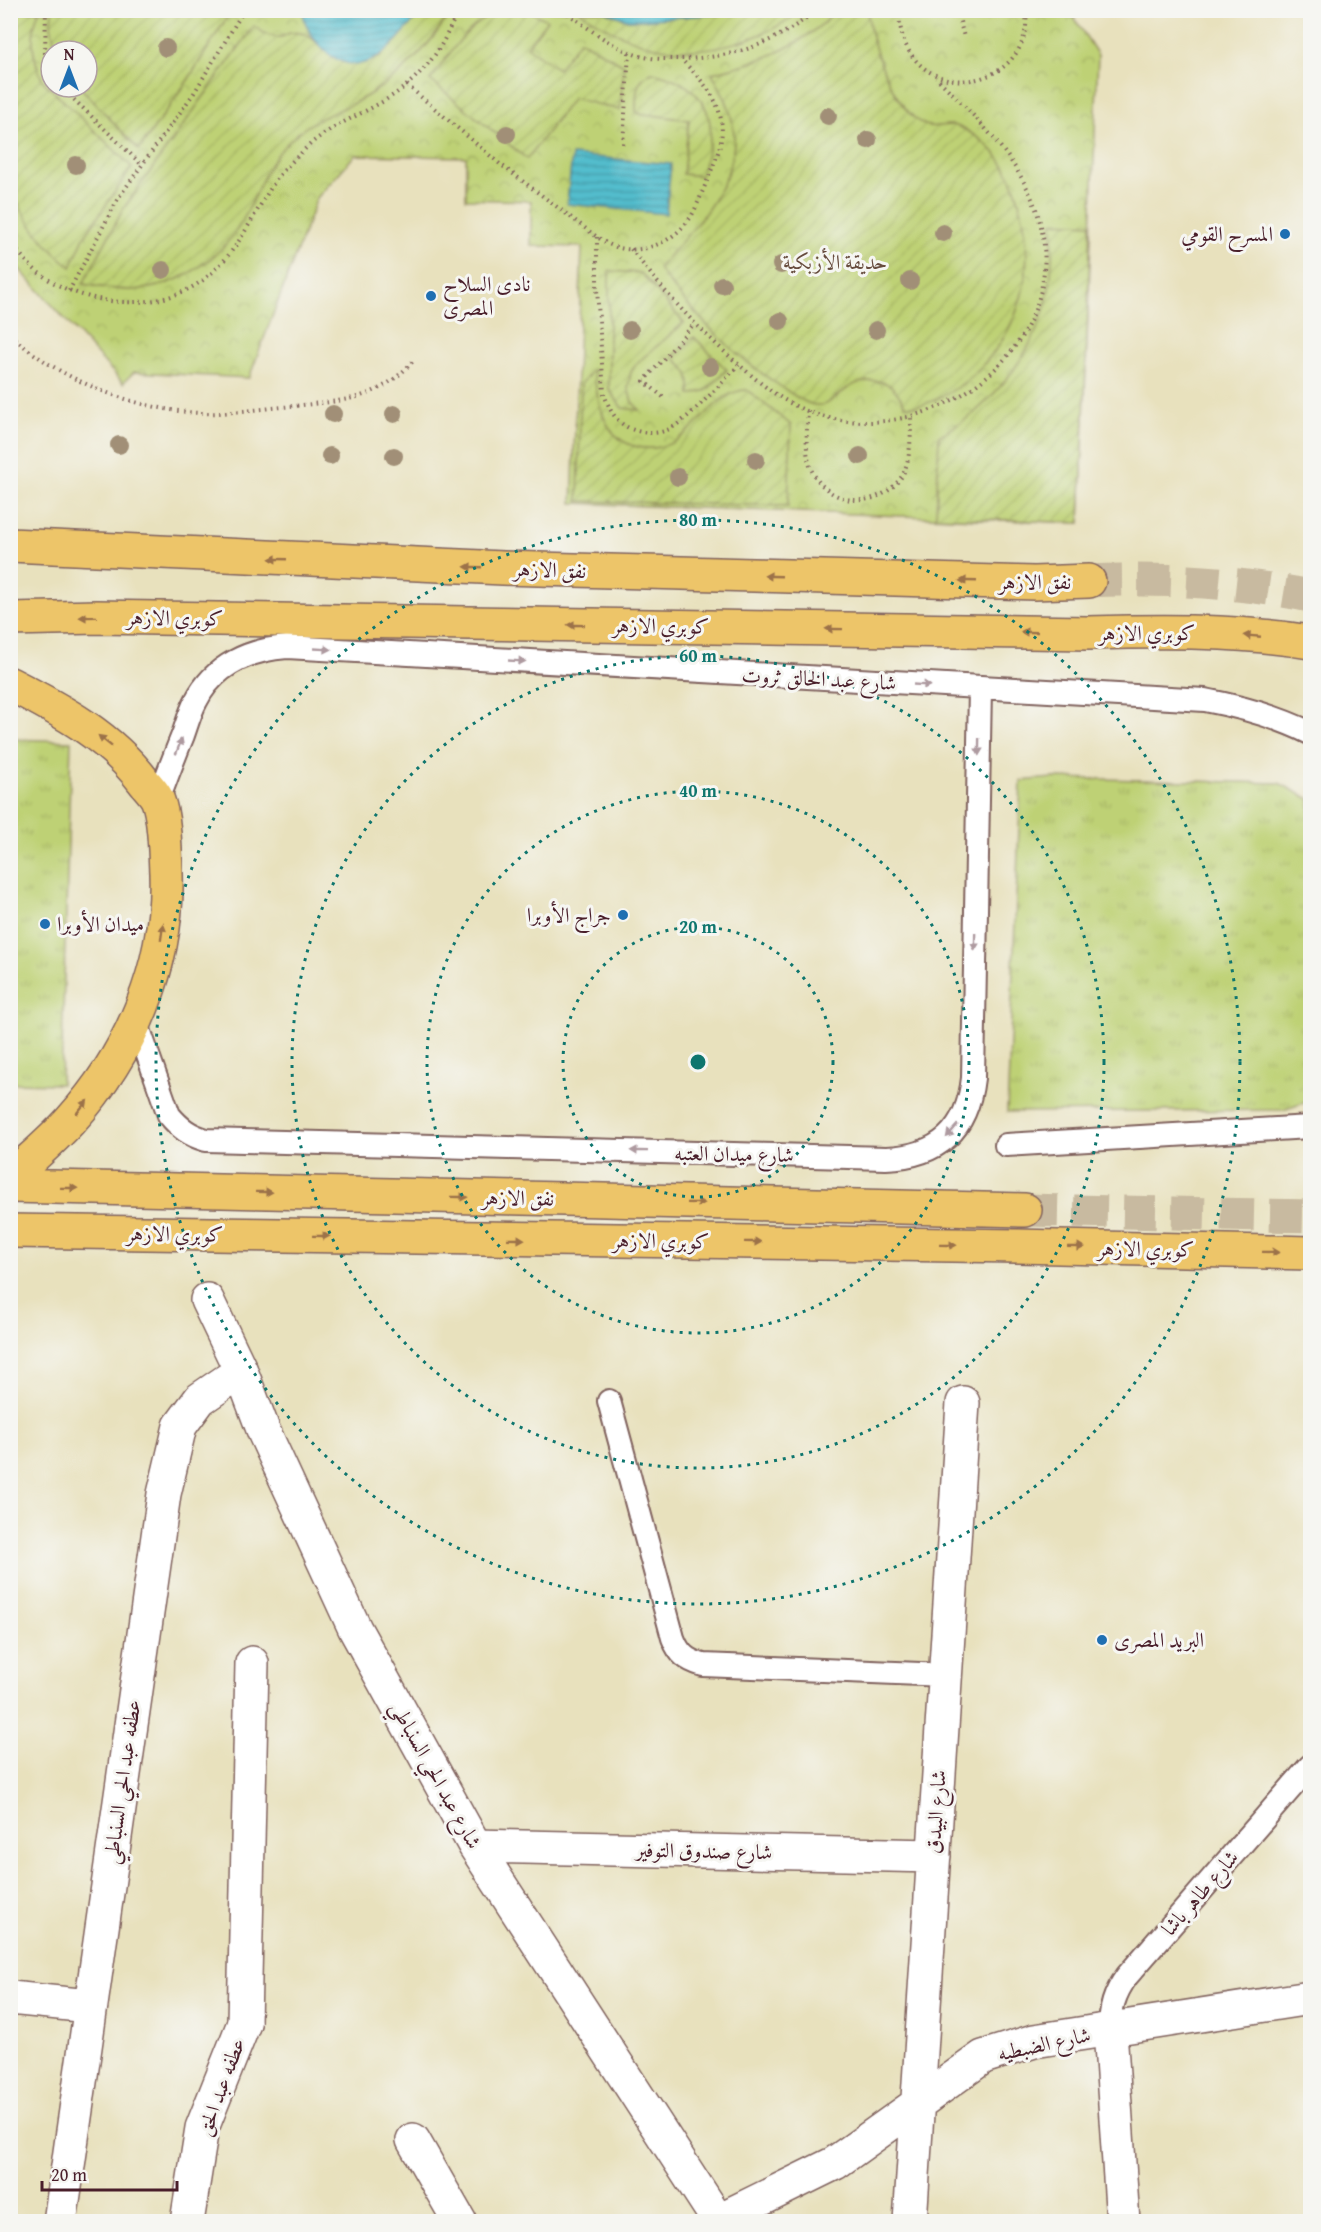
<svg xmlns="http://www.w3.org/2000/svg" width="1321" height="2232" viewBox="0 0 1321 2232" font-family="'Gentium Book Plus',Amiri,serif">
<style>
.grass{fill:url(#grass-tufts);stroke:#847850;stroke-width:1.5}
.park{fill:url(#park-crowns);stroke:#847850;stroke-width:1.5;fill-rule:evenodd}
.garden{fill:url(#garden-furrows);stroke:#847850;stroke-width:1.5}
.water{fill:url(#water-rules);stroke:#4e6e7c;stroke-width:1.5}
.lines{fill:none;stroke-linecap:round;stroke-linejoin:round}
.primary-tunnel{stroke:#c8baa0;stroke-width:33;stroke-dasharray:33 16;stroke-linecap:butt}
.service-casing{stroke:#81635e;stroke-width:26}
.pedestrian-casing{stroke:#81635e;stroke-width:36}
.minor-casing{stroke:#81635e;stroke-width:36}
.primary-casing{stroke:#81635e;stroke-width:36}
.path{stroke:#81635e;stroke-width:4;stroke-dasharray:1.5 4.5;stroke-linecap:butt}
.service{stroke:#fff;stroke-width:22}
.pedestrian{stroke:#fff;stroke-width:33}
.minor{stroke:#fff;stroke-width:33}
.primary{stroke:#edc569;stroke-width:33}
.tree{fill:#a18f77}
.oneway{fill:#9c724a}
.oneway2{fill:#ae9aa0}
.ring{fill:none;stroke:#0f766e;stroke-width:3;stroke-dasharray:3 6}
.poi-dot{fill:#1f6fb2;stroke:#f6f6f2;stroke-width:2}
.labels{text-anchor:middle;stroke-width:6;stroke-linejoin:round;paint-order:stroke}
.poi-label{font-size:21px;fill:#4a1f2b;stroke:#f6f6f2;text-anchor:start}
.park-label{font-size:21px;fill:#674c3e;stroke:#f6f6f2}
.street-label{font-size:21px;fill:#4a1f2b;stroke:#f6f6f2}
.centre{fill:#0f766e;stroke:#f6f6f2;stroke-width:3}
.ring-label{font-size:18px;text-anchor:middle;font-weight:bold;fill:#0f766e;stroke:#f6f6f2;stroke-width:6;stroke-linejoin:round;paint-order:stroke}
</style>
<defs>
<pattern id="grass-tufts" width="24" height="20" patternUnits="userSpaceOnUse" patternTransform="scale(1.5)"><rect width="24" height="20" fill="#bed175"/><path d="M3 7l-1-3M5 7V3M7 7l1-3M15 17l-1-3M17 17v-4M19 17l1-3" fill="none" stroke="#a5b365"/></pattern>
<pattern id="park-crowns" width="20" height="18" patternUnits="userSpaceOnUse" patternTransform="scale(1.5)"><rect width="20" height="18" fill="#bed175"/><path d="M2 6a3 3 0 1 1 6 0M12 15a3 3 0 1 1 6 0" fill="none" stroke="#a5b365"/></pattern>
<pattern id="garden-furrows" width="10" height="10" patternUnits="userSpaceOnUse" patternTransform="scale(1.5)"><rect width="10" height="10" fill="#bed175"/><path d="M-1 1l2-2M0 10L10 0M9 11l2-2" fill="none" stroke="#a5b365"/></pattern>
<pattern id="water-rules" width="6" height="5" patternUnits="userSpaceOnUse" patternTransform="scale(1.5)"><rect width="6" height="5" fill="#52bdcd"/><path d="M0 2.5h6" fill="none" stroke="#4699a7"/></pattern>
</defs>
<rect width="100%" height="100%" fill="#f6f6f2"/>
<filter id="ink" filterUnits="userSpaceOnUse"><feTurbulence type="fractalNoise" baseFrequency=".0167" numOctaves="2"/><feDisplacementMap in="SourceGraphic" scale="12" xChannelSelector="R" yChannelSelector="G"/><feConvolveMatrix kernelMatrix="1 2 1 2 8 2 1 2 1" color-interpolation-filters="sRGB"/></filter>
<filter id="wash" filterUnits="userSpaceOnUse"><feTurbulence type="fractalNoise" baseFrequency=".008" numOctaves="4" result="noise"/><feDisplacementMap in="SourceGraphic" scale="24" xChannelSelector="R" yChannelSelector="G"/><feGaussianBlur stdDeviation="1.35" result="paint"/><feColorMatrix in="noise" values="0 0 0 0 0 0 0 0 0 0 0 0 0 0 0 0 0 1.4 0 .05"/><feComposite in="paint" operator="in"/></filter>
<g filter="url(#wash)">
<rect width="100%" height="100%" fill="#e8e1bd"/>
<path class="grass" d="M11,739L71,741L61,1084L11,1083Z
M1053,778L1279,783L1310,799V1101L1283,1110L1007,1112L1021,781Z"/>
<path class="park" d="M1069,10L1098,55L1080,523L572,503L582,247L531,246V201L466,199V157L355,155L317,198L249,378L134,372L123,383L11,260V11ZM51,51H87V87H51Z"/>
<path class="garden" d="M837,10L868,11C868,42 895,111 925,125C935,129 943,124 952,125C965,127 982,140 991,149C1006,164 1015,185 1020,205C1037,269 1022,329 973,375C961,387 921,412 905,405C901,398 897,391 891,386C880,378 859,380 848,388C834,397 826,411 808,403C798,399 789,392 780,386C731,354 693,314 658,268C694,228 745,178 732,120C729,103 720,88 712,73C759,62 803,47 837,10Z
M14,11H39C29,37 32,56 43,81L132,167L84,237L71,267C44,245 23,220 11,187L10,34Z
M52,11V10L231,11L188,80L139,150L80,87H87V51H56L51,25Z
M422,11H451C428,50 394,83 354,103C335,113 314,119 298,133C266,160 263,181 245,216C224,257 179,288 132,290C116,290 99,287 83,284L124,208L254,26C261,31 267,36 276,37C282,38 285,35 290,33C305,30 315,40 324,50L379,58Z
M502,11L533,13L547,20L527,47L558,69L580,40L624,65L620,110L573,98L527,159L430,80C451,53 468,21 502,11Z
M579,11H604L628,20L720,14L728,11H801C761,42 694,60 644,44C622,37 598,24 579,11Z
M652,72C687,80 714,100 710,139C709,151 704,164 701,176L683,174L689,120L636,113C637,94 633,82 652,72Z
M1053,222L1091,224L1080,523L936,517L939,436C950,429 963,422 973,414C1012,380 1044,333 1050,282C1053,262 1052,242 1053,222Z
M609,271L641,273L684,323L637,363L631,372L628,388L632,402L640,410L622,408L609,389Z
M694,337L727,370L707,390L690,395C691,374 688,371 673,357Z
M593,370C598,399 601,436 634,446C690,462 706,390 747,390L791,425L788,506L578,501L581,384Z"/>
<path class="water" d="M303,11V10L422,11C397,39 367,88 325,51C314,41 304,26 303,11Z
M604,11H728L720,14L641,20H628Z
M572,155L671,164L666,214L567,204Z"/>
</g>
<g filter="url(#ink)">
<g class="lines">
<path class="primary-tunnel" d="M1089,581C1167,578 1234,581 1310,596
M1025,1210L1310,1216"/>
<defs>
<path id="service" d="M158,800C166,779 174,757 183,735C187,724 190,712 196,701C214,665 249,650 287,647L1205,700C1242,707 1276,716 1310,733
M136,1021L169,1115C180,1128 189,1135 206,1140L886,1158C939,1156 967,1131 973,1078L980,688
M1006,1145L1310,1127
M609,1401L673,1638C679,1654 686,1660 703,1665L945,1675
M1110,2030C1110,2009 1114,1994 1127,1976L1310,1766"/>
<path id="pedestrian" d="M244,2023L252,1663"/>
<path id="minor" d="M207,1300L241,1371L264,1432L355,1629L475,1846L718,2220
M475,1846L934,1856
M10,1998L89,2006
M1110,2030L1123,2222
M413,2140L460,2222
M60,2222L164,1494L180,1426L200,1399L241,1371
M187,2222L202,2128L244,2023
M715,2222L835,2163L983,2057L1034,2041L1310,1998
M910,2222L963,1403"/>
<path id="primary" d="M10,545L503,568L1034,583L1089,581
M10,619L97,617L1088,633C1162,631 1237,630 1310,642
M10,684C61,710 110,736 145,783C149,788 156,795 158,801C165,819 165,853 166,873C169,965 131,1054 70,1121C52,1141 30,1159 10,1178
M10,1186L1025,1210
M10,1231L1017,1246L1310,1253"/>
</defs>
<use href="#service" class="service-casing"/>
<use href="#pedestrian" class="pedestrian-casing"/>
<use href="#minor" class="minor-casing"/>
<use href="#primary" class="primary-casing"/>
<path class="path" d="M46,10L45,53L51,71
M563,10C584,25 605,42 629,52C646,60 664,59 683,59C737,57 774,44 817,10
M899,10C899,111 1035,97 1026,10
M957,10L964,37
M407,85L500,164L597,237C602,240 607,244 613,246C643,257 676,241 692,215C698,204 702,192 707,181C716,159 726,139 720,115C715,92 696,75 681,59
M61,87L143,166
M623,144L629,53
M597,237V289L604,393C609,409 615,422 631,429C642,433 655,435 667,430C686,423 723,381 739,365
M10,242C20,254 29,266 42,275C87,308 164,314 208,276C241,249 255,209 279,176C286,167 296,158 304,150C334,120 377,111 408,84C423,71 436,56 445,38C450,28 454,19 461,10
M631,249C663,291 697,328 736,362C759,382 779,400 807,411C918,455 1061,361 1043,237C1033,171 980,122 936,77
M69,291L119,197L194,93L244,10
M10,335C21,344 32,353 43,360C91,393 164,416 221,413C246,411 270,408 294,406C346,400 378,401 414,360
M663,397L644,381L694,324
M808,411C807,430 804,454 812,471C830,508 880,510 902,476C911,460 911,434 911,417"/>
<use href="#service" class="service"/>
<use href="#pedestrian" class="pedestrian"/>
<use href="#minor" class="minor"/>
<use href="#primary" class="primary"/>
</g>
<g class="tree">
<circle cx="166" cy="48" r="9"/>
<circle cx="828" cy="116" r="9"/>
<circle cx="507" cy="134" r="9"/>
<circle cx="868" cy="140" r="9"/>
<circle cx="76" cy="165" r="9"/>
<circle cx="943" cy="233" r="9"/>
<circle cx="781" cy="265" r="9"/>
<circle cx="163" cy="270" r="9"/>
<circle cx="910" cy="281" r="9"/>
<circle cx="722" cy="285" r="9"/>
<circle cx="780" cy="321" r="9"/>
<circle cx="630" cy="330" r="9"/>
<circle cx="876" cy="330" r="9"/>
<circle cx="710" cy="367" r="9"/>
<circle cx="333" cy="414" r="9"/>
<circle cx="394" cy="414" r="9"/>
<circle cx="119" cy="445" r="9"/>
<circle cx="330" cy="456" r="9"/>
<circle cx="394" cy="456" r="9"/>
<circle cx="860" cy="456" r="9"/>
<circle cx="756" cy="460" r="9"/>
<circle cx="678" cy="477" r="9"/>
</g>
<defs><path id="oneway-solid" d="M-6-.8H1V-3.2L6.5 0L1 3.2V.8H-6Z" transform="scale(1.5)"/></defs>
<g class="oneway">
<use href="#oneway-solid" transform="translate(278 559) rotate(-178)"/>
<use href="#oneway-solid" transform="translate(473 567) rotate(-178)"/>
<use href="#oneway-solid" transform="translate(773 576) rotate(-178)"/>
<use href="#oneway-solid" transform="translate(968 581) rotate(-178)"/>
<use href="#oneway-solid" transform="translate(88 617) rotate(179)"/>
<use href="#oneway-solid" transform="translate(576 625) rotate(-179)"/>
<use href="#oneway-solid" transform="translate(834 629) rotate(-179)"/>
<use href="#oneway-solid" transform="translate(1029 632) rotate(-179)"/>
<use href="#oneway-solid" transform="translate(1252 636) rotate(-175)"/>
<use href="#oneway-solid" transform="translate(105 741) rotate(-141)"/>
<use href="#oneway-solid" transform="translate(162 932) rotate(-82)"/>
<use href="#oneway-solid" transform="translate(82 1107) rotate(-50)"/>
<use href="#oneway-solid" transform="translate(69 1188) rotate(1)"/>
<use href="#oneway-solid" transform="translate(264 1192) rotate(1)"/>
<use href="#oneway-solid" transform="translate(459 1197) rotate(1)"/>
<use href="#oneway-solid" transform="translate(696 1203) rotate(1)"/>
<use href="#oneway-solid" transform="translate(321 1236) rotate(1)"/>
<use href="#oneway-solid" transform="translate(516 1239) rotate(1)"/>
<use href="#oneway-solid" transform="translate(753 1242) rotate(1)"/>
<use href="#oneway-solid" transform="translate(948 1245) rotate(1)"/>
<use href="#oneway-solid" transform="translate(1076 1247) rotate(1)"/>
<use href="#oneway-solid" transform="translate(1271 1252) rotate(1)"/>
</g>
<g class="oneway2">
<use href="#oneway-solid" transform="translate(323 649) rotate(3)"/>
<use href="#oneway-solid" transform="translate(517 661) rotate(3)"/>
<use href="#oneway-solid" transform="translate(922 685) rotate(3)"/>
<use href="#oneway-solid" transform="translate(179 746) rotate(-69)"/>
<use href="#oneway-solid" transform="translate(979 747) rotate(91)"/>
<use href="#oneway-solid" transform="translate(975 942) rotate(91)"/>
<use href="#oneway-solid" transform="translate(952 1131) rotate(131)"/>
<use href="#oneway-solid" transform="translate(639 1151) rotate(-179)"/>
</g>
</g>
<g class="ring">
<circle cx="698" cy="1062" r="135"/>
<circle cx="698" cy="1062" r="271"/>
<circle cx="698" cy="1062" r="406"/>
<circle cx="698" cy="1062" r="542"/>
</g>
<g class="poi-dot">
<circle cx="1285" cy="234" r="6"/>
<circle cx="431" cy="296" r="6"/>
<circle cx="623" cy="915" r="6"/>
<circle cx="45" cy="924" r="6"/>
<circle cx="1102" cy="1640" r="6"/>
</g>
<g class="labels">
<g class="poi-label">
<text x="1273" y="241" text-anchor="end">المسرح القومي</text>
<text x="443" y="291">نادى السلاح<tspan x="443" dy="24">المصرى</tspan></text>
<text x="611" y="922" text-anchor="end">جراج الأوبرا</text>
<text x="57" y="931">ميدان الأوبرا</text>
<text x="1114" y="1647">البريد المصرى</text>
</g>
<g class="park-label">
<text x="835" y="269">حديقة الأزبكية</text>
</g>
<g class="street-label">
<text transform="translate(550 570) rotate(2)" y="7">نفق الازهر</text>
<text x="1035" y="589">نفق الازهر</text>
<text transform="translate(175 618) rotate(1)" y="7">كوبري الازهر</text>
<text transform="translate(661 626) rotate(1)" y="7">كوبري الازهر</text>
<text x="1147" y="640">كوبري الازهر</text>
<text transform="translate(819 679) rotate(3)" y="7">شارع عبد الخالق ثروت</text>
<text transform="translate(734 1154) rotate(1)" y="7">شارع ميدان العتبه</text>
<text transform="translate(518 1198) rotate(1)" y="7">نفق الازهر</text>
<text transform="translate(175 1234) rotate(1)" y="7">كوبري الازهر</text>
<text transform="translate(661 1241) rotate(1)" y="7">كوبري الازهر</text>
<text transform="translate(1146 1249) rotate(1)" y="7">كوبري الازهر</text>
<text transform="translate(436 1775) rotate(61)" y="7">شارع عبد الحي السنباطي</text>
<text transform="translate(122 1782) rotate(-82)" y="7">عطفه عبد الحي السنباطي</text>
<text transform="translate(936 1812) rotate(-86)" y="7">شارع البيدق</text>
<text transform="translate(704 1851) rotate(1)" y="7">شارع صندوق التوفير</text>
<text transform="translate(1200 1893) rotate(-49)" y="7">شارع طاهر باشا</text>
<text transform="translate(1044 2044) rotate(-12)" y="7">شارع الضبطيه</text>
<text transform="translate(221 2087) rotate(-70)" y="7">عطفه عبد الحق</text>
</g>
</g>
<circle cx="698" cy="1062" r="9" class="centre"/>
<g class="ring-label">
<text x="698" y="526">80 m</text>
<text x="698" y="662">60 m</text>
<text x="698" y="797">40 m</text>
<text x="698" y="933">20 m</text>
</g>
<rect width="1321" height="2232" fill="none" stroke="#f6f6f2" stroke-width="36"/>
<g transform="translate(69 69)"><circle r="28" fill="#f6f6f2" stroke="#b1a0a2" stroke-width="1.5"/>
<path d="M0-4.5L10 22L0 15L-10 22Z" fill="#1f6fb2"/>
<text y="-9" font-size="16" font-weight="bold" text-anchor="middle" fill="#4a1f2b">N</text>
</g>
<path d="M42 2181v9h135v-9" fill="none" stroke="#4a1f2b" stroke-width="3"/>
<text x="51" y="2181" font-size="18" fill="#4a1f2b" stroke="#f6f6f2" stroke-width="4.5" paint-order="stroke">20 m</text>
</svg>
